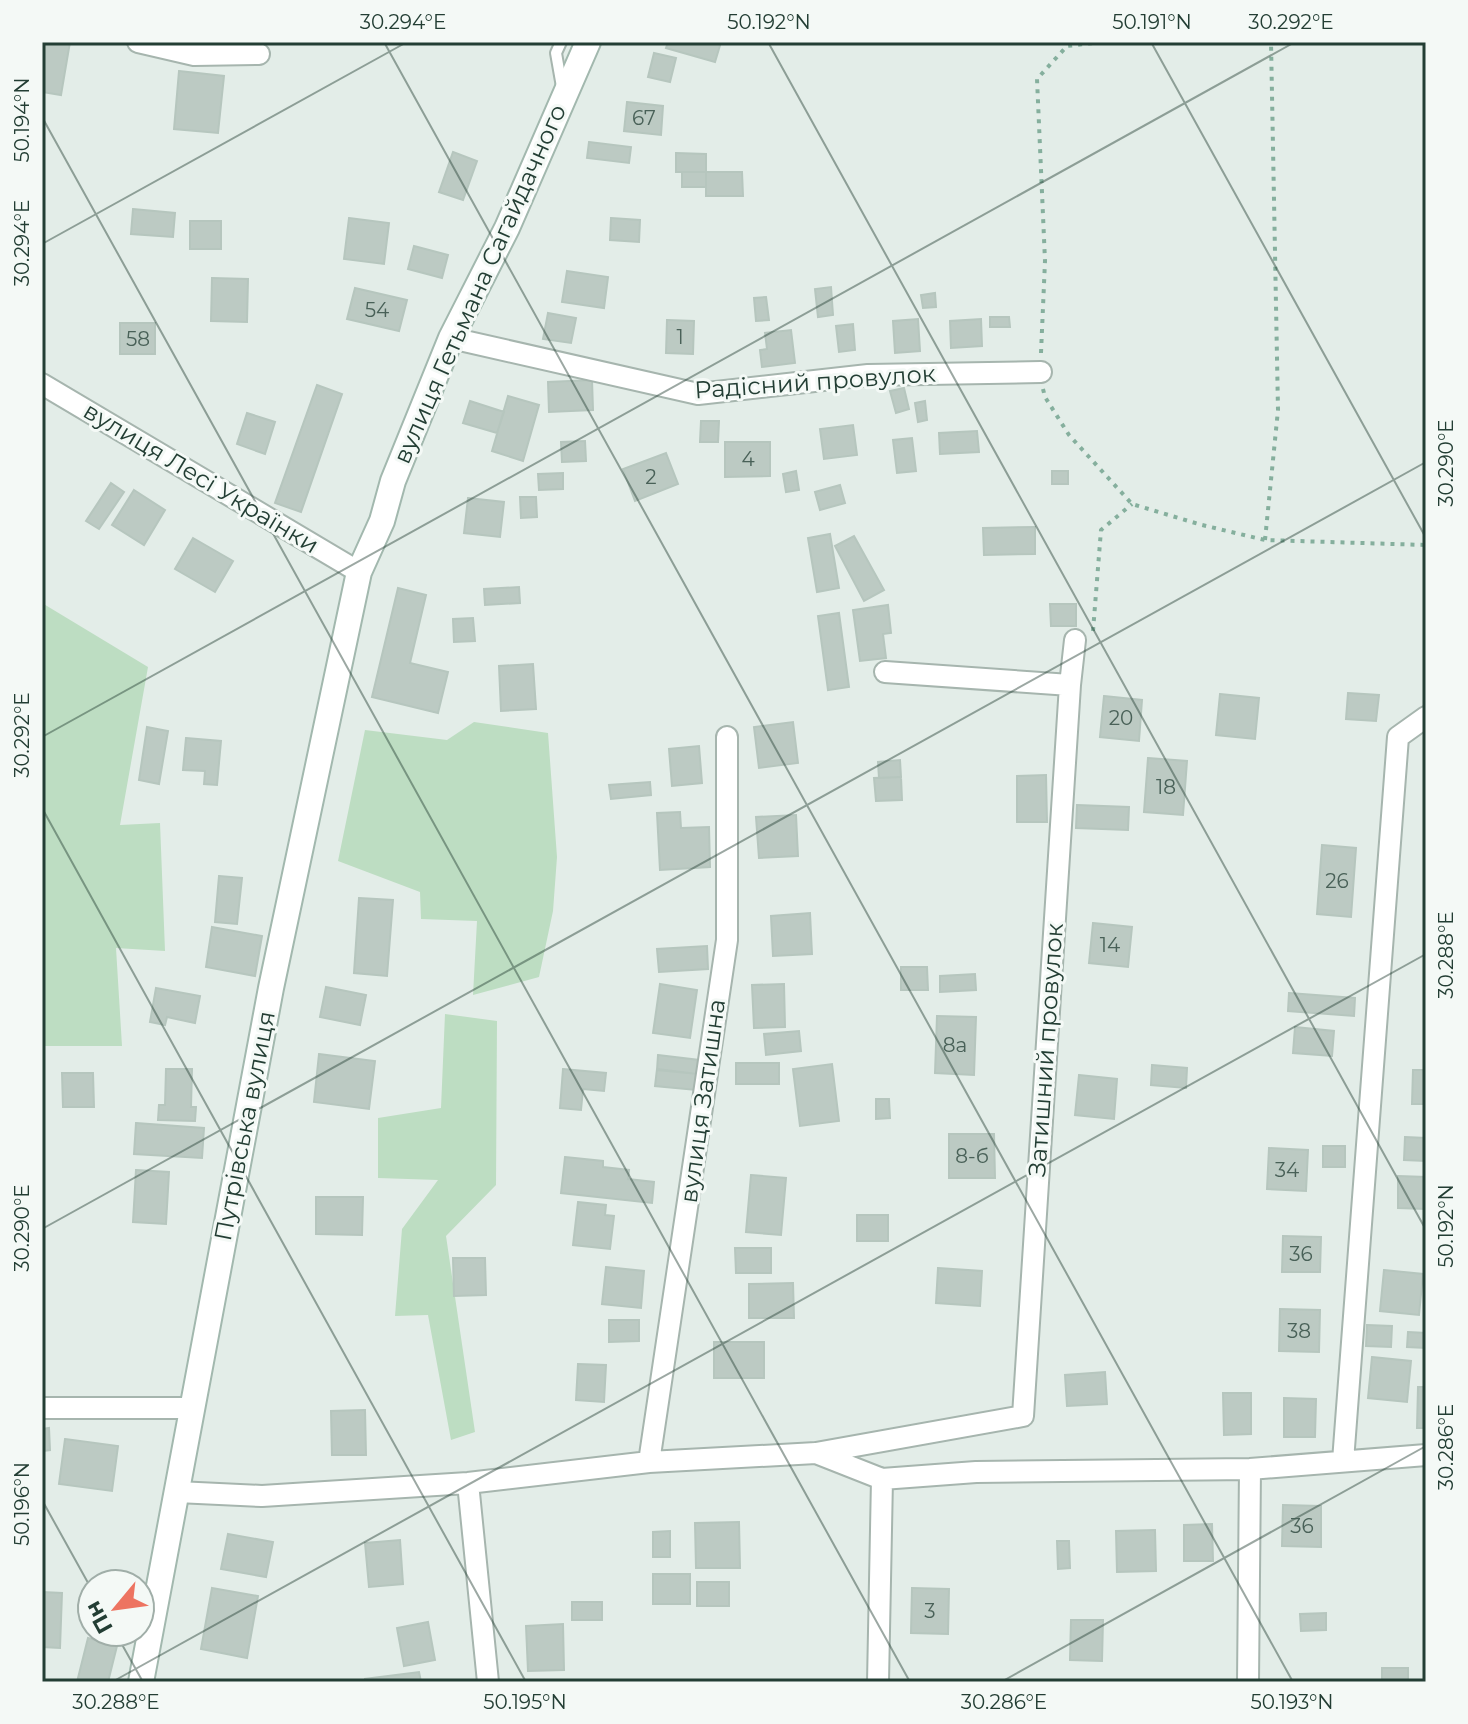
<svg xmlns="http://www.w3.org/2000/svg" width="1468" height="1724" viewBox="0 0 1468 1724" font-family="Montserrat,sans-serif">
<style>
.green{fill:#bdddc2}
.building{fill:#bccac3;stroke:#b6c6be;stroke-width:2}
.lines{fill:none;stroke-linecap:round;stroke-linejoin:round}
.service-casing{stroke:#a6b5ae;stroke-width:14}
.minor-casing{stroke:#a6b5ae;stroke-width:24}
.secondary-casing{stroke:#a2b8ae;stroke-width:28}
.path{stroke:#85af9d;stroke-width:4;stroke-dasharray:4 6;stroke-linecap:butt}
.service{stroke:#fff;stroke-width:10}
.minor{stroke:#fff;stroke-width:20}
.secondary{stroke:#fff;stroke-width:24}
.ticks{fill:none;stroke:#233e34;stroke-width:2;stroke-opacity:0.45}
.labels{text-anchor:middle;stroke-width:6;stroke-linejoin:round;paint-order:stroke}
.number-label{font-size:20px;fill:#496158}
.street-label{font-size:24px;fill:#233e34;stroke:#f4f9f6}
.neatline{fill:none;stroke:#233e34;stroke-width:3}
.ticks-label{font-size:20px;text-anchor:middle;fill:#233e34}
</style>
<rect width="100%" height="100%" fill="#e3ede8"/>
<path class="green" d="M42,603L148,667L120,825L160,823L165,951L116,948L122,1046H42Z
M474,722L548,733L557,857L553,911L539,977L473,995L477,921L421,919L420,892L338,861L365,730L447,740Z
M445,1014L497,1021L496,1185L446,1236L475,1432L451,1440L428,1315L395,1316L402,1229L438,1180L378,1178V1118L441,1108Z"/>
<path class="building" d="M42,42H70L61,95L42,92Z
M668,42H721L715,62L666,48Z
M654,53L676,58L670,82L648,77Z
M179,71L224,76L218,133L174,129Z
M627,102L663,106L661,135L624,131Z
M589,142L631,147L629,163L587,158Z
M453,152L477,161L463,200L439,192Z
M676,153L706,154V172H676Z
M682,172H706V187H682Z
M706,172H742L743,196H706Z
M133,209L175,213L173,237L131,234Z
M349,218L389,223L384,264L344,259Z
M611,218L640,220L639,242L610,240Z
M190,221H221V249H190Z
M414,246L448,255L442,278L408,269Z
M567,271L608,277L604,308L562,302Z
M212,278L248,279L247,322L211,321Z
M831,287L833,315L818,317L815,289Z
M355,288L407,300L399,331L347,319Z
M935,293L936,307L923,308L921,295Z
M766,297L769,320L756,321L754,298Z
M548,313L576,318L571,343L543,339Z
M990,317H1009L1010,327H990Z
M918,319L920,351L895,353L893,321Z
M981,319L982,346L951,348L950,321Z
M667,320L694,321L693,354L666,353Z
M120,323H155V354H120Z
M853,324L855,350L839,352L836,326Z
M791,330L795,363L762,367L760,350L767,349L765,333Z
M592,380L593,410L549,412L548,382Z
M317,385L342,394L301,512L275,503Z
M904,388L909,409L896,413L890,391Z
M508,396L539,405L523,461L492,451Z
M470,401L504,412L497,433L463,423Z
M925,401L927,420L918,422L915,403Z
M247,413L275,422L265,454L237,444Z
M701,421H719L718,442H700Z
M853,425L857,455L824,459L820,429Z
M977,431L979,452L940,454L939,433Z
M912,438L916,471L897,473L893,440Z
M585,441L586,461L562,462L561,442Z
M725,442H770V476L725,477Z
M666,453L678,484L635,501L623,469Z
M796,471L799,490L786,492L783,474Z
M1052,471H1068V484H1052Z
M563,473V489L539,490L538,474Z
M111,483L124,492L99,529L86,521Z
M840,485L845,503L820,510L815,492Z
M134,490L165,510L144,545L112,525Z
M520,497H536L537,517L521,518Z
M468,498L504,502L500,537L464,533Z
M1035,527V554L984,555L983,528Z
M830,534L839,588L817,592L808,538Z
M854,536L884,590L864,601L835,546Z
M193,538L233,561L215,592L175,569Z
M519,587L520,603L485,605L484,589Z
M398,588L426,595L410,663L448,672L438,713L372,697Z
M1050,604H1076V626H1051Z
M888,605L891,633L883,634L886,658L860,661L853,610Z
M839,613L849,687L828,690L818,616Z
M473,618L475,641L454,642L453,619Z
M533,664L536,709L501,711L499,666Z
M1348,693L1379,695L1376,721L1346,719Z
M1220,694L1259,698L1255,739L1216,735Z
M1104,696L1142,700L1139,741L1100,737Z
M793,722L798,763L759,768L754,727Z
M147,727L168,731L159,784L139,780Z
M186,738L221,741L217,785L204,784L205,771L183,770Z
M699,746L702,783L672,786L669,749Z
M1148,758L1187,761L1183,815L1144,812Z
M900,760L901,777L879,778L878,762Z
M1046,775L1047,822H1017V776Z
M901,777L902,800L876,801L874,778Z
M650,782L651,795L611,799L609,785Z
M1077,805L1129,807L1128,830L1076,828Z
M680,812L681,828L709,827L710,867L660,870L657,813Z
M796,815L798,856L759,858L756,817Z
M1322,845L1356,848L1351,917L1317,914Z
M219,876L242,878L237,924L215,922Z
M359,898L393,900L387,976L354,973Z
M810,913L812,954L773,956L771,916Z
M1093,923L1132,927L1128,967L1089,963Z
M212,927L262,936L255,976L206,967Z
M707,946L708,969L659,972L657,949Z
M901,967H927L928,990H901Z
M975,974L976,990L940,992V976Z
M660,984L697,990L690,1038L653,1033Z
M784,984L785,1027L754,1028L752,985Z
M326,987L366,995L360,1025L320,1017Z
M156,988L200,996L195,1023L167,1017L165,1025L150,1022Z
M1289,993L1355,998L1354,1016L1288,1011Z
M937,1016L976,1017L974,1075L935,1073Z
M1295,1027L1334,1031L1332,1056L1293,1053Z
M799,1031L801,1051L766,1055L764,1034Z
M319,1054L375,1061L369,1109L314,1102Z
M658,1055L699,1060L698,1074L657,1070Z
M736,1063H779V1084H736Z
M832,1064L839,1121L800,1126L793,1069Z
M1152,1065L1187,1068L1186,1088L1151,1085Z
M166,1069H192L191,1107H196L195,1121L158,1120L159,1105H165Z
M563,1069L606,1073L604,1091L583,1089L581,1110L560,1108Z
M657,1069L698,1074L696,1090L655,1086Z
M1413,1070H1426V1104H1412Z
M62,1073H93L94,1107H63Z
M1079,1075L1117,1079L1114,1119L1075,1115Z
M876,1099H889L890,1118L876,1119Z
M136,1123L204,1128L202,1158L134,1154Z
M949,1134H994L995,1178H949Z
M1405,1137L1426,1138V1161L1404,1160Z
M1323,1146H1345V1167H1323Z
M1269,1148L1308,1150L1306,1191L1267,1189Z
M565,1157L603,1161V1167L629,1170L628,1179L654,1182L652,1203L561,1193Z
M136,1170L169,1172L166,1224L133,1222Z
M751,1175L786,1178L781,1235L746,1232Z
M1398,1176L1426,1177V1209L1398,1208Z
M316,1197H363L362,1235L316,1234Z
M578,1202L606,1205L605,1215L614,1216L610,1249L573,1245Z
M857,1215H888V1241H857Z
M1283,1236L1321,1237L1320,1272H1282Z
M735,1248H771V1273H736Z
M453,1258H485L486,1295L454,1296Z
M606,1267L644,1271L641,1308L602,1304Z
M938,1268L982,1271L980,1306L936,1303Z
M1384,1270L1423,1274L1419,1315L1380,1311Z
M793,1283L794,1318H749V1284Z
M1280,1309L1320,1310L1319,1352L1279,1351Z
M609,1320H639V1341L609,1342Z
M1367,1325L1392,1326L1391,1347L1366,1346Z
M1408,1332L1426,1333V1348L1407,1347Z
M714,1342H764V1378H714Z
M1372,1357L1411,1361L1407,1402L1368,1398Z
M578,1364L606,1365L604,1402L576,1400Z
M1105,1372L1107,1404L1067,1406L1065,1375Z
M1418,1387H1426V1428H1417Z
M1223,1393H1251V1434L1224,1435Z
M1284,1398L1316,1399L1315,1437H1284Z
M365,1410L366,1455H332L331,1411Z
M49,1428L50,1450L42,1451V1429Z
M65,1439L118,1446L112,1491L59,1484Z
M1283,1505L1321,1506V1547L1282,1546Z
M739,1522L740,1568H696L695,1523Z
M1212,1524L1213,1561H1184V1525Z
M1155,1530L1156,1571L1117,1572L1116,1531Z
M670,1531V1557H653V1532Z
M228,1534L273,1542L266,1577L221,1569Z
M400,1540L403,1584L369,1587L365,1543Z
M1057,1541H1069L1070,1568L1058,1569Z
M653,1574H690V1604H653Z
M697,1582H729V1606H697Z
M212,1588L258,1596L247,1658L201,1649Z
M912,1588L949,1589L948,1634L911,1633Z
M42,1592L62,1593L60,1648L42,1647Z
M572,1602H602V1620H572Z
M1326,1613V1630L1301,1631L1300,1614Z
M1071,1620H1103L1102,1661L1070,1660Z
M428,1622L435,1660L404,1666L397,1628Z
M563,1624L564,1670L528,1671L526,1626Z
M88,1638L117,1646L108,1682H77Z
M1382,1668H1408V1682H1382Z
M419,1672L421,1682H365V1679Z"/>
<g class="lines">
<defs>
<path id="service" d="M561,42L556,53L562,87"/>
<path id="minor" d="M138,42L194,55L259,54
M451,338L698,394L868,375L1041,372
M42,384L359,572
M885,672L1070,685L1075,640
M42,1408H191
M816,1453L882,1479L878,1682
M1343,1461L1398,737L1426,717
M649,1462L727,940V737
M882,1479L976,1472L1250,1469L1426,1455
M468,1483L488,1682
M177,1492L262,1496L468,1483L649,1462L816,1453L1023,1416L1070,685
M1248,1682L1250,1469"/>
<path id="secondary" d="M141,1682L271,988L359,572L382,521L393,481L451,338L507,228L588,42"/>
</defs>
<use href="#service" class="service-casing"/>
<use href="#minor" class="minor-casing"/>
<use href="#secondary" class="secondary-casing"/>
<path class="path" d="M1041,353L1045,261L1037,79L1067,46L1102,42
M1043,389L1045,397L1069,435L1132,504L1202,525L1265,540L1426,545
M1265,540L1278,410L1271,42
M1093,631L1101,530L1132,504"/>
<use href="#service" class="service"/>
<use href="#minor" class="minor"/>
<use href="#secondary" class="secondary"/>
</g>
<path class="ticks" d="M384,42L1293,1682M768,42L1426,1230M1151,42L1426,538M42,117L910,1682M42,244L407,42M42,737L1295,42M42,808L526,1682M42,1229L1426,462M42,1500L92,1590M115,1632L143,1682M112,1682L1426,954M1001,1682L1426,1446"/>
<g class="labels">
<g class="number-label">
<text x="644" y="125">67</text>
<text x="377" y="317">54</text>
<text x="680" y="344">1</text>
<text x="138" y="346">58</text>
<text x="748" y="466">4</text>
<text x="651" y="484">2</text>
<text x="1121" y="725">20</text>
<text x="1166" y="794">18</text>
<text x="1337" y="888">26</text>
<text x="1110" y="952">14</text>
<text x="955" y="1052">8а</text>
<text x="972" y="1163">8-б</text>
<text x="1287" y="1177">34</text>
<text x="1301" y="1261">36</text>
<text x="1299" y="1338">38</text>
<text x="1302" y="1533">36</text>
<text x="930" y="1618">3</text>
</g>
<g class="street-label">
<text transform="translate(480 284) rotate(-66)" y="8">вулиця Гетьмана Сагайдачного</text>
<text transform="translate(815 382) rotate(-4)" y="8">Радісний провулок</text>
<text transform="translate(201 478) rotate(31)" y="8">вулиця Лесі Українки</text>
<text transform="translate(1046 1050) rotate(-86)" y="8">Затишний провулок</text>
<text transform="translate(703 1101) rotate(-82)" y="8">вулиця Затишна</text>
<text transform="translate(245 1126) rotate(-79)" y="8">Путрівська вулиця</text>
</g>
</g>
<rect width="1468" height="1724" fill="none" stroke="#f4f9f6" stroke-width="88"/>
<g transform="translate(116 1608) rotate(241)"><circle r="38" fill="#f4f9f6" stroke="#a0aea8" stroke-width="2"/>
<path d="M0-6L14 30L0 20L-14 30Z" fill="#ed7461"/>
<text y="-12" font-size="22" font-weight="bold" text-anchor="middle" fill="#233e34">Пн</text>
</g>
<rect x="44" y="44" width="1380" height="1636" class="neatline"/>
<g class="ticks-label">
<text x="403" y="29">30.294°E</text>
<text x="769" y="29">50.192°N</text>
<text x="1152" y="29">50.191°N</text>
<text x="1291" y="29">30.292°E</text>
<text transform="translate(22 120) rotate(-90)" y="7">50.194°N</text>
<text transform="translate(22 243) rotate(-90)" y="7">30.294°E</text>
<text transform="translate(1446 463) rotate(-90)" y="7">30.290°E</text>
<text transform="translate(22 735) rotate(-90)" y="7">30.292°E</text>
<text transform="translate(1446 955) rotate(-90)" y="7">30.288°E</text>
<text transform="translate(1446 1226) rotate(-90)" y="7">50.192°N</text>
<text transform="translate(22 1228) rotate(-90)" y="7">30.290°E</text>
<text transform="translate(1446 1447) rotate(-90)" y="7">30.286°E</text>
<text transform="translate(22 1504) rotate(-90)" y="7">50.196°N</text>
<text x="116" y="1709">30.288°E</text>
<text x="525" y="1709">50.195°N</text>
<text x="1004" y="1709">30.286°E</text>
<text x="1292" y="1709">50.193°N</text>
</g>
</svg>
